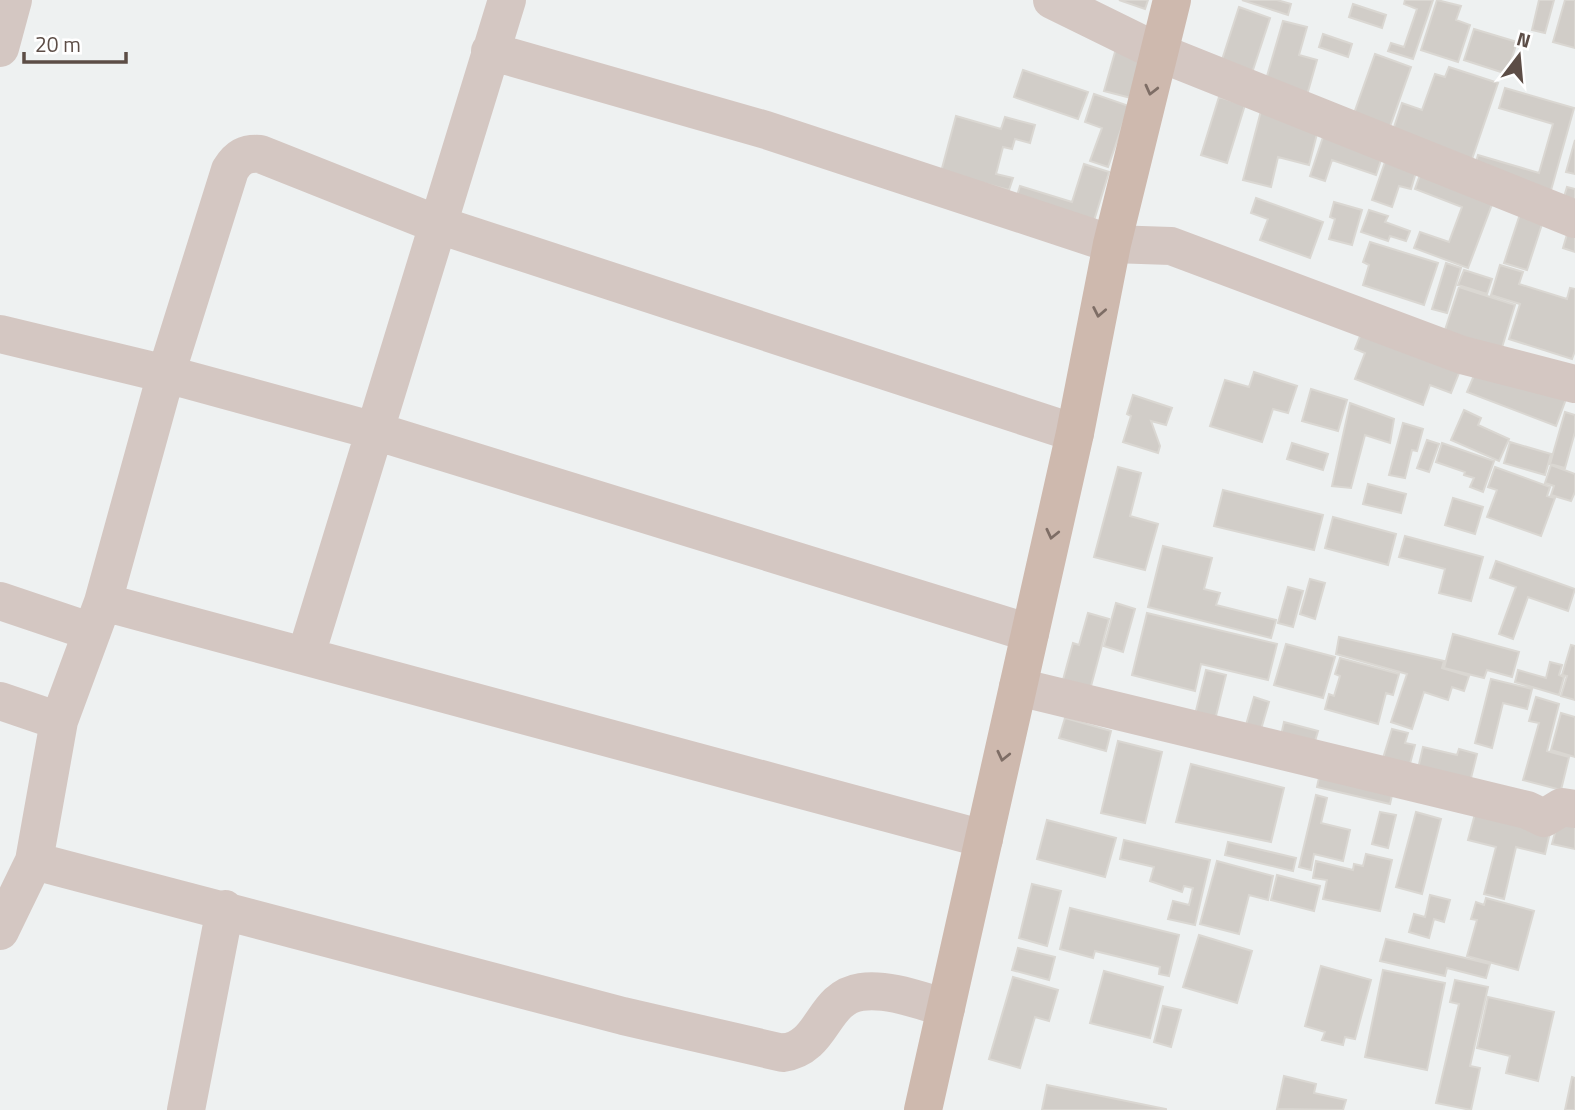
<svg xmlns="http://www.w3.org/2000/svg" width="1575" height="1110" viewBox="0 0 1575 1110" font-family="'Titillium Web',sans-serif">
<style>
.building{fill:#d1cdc8;stroke:#dad7d2;stroke-width:2}
.lines{fill:none;stroke-linecap:round;stroke-linejoin:round}
.minor{stroke:#d4c7c2;stroke-width:38}
.primary{stroke:#ceb9ae;stroke-width:38}
.oneway{stroke:#7e6d65}
</style>
<rect width="100%" height="100%" fill="#eef1f1"/>
<path class="building" d="M1119,0H1148L1145,9Z
M1242,0H1277L1291,4L1288,15Z
M1405,0H1433L1413,59L1388,51L1391,43L1404,47L1417,9L1404,4Z
M1437,0L1461,6L1456,20L1470,25L1458,62L1421,50Z
M1539,0H1554L1545,33L1532,30Z
M1565,0H1575V48L1553,42Z
M1353,4L1386,15L1382,28L1349,17Z
M1239,7L1270,18L1251,76L1220,66Z
M1283,21L1307,27L1299,55L1317,60L1305,102L1263,90Z
M1474,29L1517,42L1507,74L1464,60Z
M1323,34L1352,44L1348,57L1319,47Z
M1117,45L1144,53L1131,98L1104,91Z
M1375,54L1411,67L1387,135L1351,122Z
M1449,67L1498,83L1471,162L1390,139L1402,103L1422,110L1435,74L1445,77Z
M1023,70L1088,92L1078,119L1014,97Z
M1505,88L1574,108L1548,201L1473,172L1478,155L1539,173L1553,124L1499,108Z
M1094,94L1129,106L1108,167L1090,161L1102,128L1085,122Z
M1219,97L1245,105L1227,163L1201,155Z
M1261,111L1319,126L1309,165L1278,157L1271,187L1243,180Z
M956,116L1001,129L1005,117L1035,125L1030,143L1015,139L1012,149L1003,147L996,174L1013,178L1009,190L941,172Z
M1324,134L1383,154L1376,175L1332,160L1325,181L1310,176Z
M1575,140V174L1566,172Z
M1386,159L1417,169L1411,189L1399,186L1392,207L1372,200Z
M1084,164L1109,172L1092,227L1015,202L1020,186L1072,202Z
M1421,172L1494,199L1468,268L1414,248L1420,232L1449,242L1462,207L1415,189Z
M1567,187L1575,189V212L1561,207Z
M1256,198L1323,222L1310,258L1260,240L1268,219L1251,213Z
M1334,202L1362,210L1352,245L1329,239L1335,219L1330,217Z
M1522,208L1545,215L1527,270L1504,263Z
M1369,210L1388,216L1385,222L1410,231L1406,241L1390,236L1388,241L1361,232Z
M1568,231L1575,233V252L1563,248Z
M1370,242L1438,263L1424,305L1363,285L1369,265L1363,262Z
M1446,263L1461,268L1447,313L1432,309Z
M1500,265L1523,272L1519,284L1567,299L1570,288L1575,289V351L1572,359L1509,339L1520,304L1491,295Z
M1464,270L1492,279L1487,294L1458,285Z
M1459,287L1515,305L1500,354L1443,336Z
M1362,331L1461,368L1451,393L1430,385L1423,405L1355,379L1365,353L1355,349Z
M1478,366L1566,399L1556,426L1467,392Z
M1254,372L1297,386L1288,413L1273,409L1262,442L1210,426L1225,380L1249,387Z
M1311,389L1347,400L1338,431L1302,421Z
M1133,395L1172,408L1166,425L1151,421L1160,446L1158,453L1123,442L1131,416L1127,414Z
M1350,403L1394,419L1390,443L1365,435L1351,488L1332,486Z
M1464,410L1481,418L1478,425L1509,439L1499,461L1451,440Z
M1565,412L1575,415V432L1565,468L1550,464Z
M1403,423L1423,429L1417,451L1412,450L1405,478L1389,475Z
M1427,440L1439,444L1429,472L1417,468Z
M1510,442L1551,454L1545,475L1504,463Z
M1292,443L1328,454L1323,470L1287,459Z
M1442,443L1494,461L1483,492L1470,487L1474,478L1464,475L1465,472L1436,462Z
M1551,465L1575,474V492L1571,501L1551,495L1554,486L1545,483Z
M1118,467L1141,473L1130,516L1158,524L1145,570L1094,557Z
M1495,467L1550,487L1547,496L1555,498L1541,536L1487,517L1497,490L1488,487Z
M1368,484L1406,494L1401,513L1363,504Z
M1223,490L1323,515L1314,550L1214,526Z
M1453,498L1483,507L1475,534L1445,525Z
M1333,517L1396,534L1388,565L1325,548Z
M1405,536L1483,557L1471,601L1439,593L1445,569L1399,557Z
M1163,546L1212,558L1204,589L1220,593L1216,605L1276,620L1271,638L1148,607Z
M1496,561L1575,589L1568,611L1528,597L1513,639L1499,634L1516,587L1490,578Z
M1310,579L1325,583L1315,619L1300,614Z
M1288,587L1303,591L1293,627L1278,623Z
M1116,603L1135,609L1123,652L1104,646Z
M1088,613L1109,619L1087,701L1063,680L1073,643L1079,645Z
M1147,613L1277,644L1268,680L1201,664L1195,691L1132,675Z
M1453,634L1519,652L1512,677L1487,670L1484,678L1444,668Z
M1339,637L1444,661L1442,668L1469,676L1464,691L1452,687L1448,700L1424,692L1412,729L1391,722L1407,674L1336,654Z
M1286,644L1335,657L1323,698L1274,685Z
M1571,645L1575,646V700L1561,696L1567,676L1562,675Z
M1340,658L1399,674L1393,695L1386,693L1378,724L1325,709L1329,694L1334,696L1340,676L1335,674Z
M1550,662L1562,665L1559,675L1564,677L1559,695L1515,682L1518,670L1546,678Z
M1206,670L1226,675L1213,728L1193,723Z
M1491,679L1532,689L1527,709L1503,703L1492,748L1475,743Z
M1254,697L1269,702L1259,736L1244,732Z
M1536,697L1559,704L1547,751L1569,757L1561,790L1523,780L1539,723L1529,721Z
M1561,713L1575,717V757L1551,750Z
M1065,718L1111,731L1106,751L1059,738Z
M1284,722L1318,731L1313,748L1280,740Z
M1392,729L1408,733L1405,743L1415,745L1407,775L1380,768Z
M1118,741L1162,752L1145,823L1101,813Z
M1423,747L1457,755L1459,749L1477,754L1469,786L1417,773Z
M1191,764L1284,788L1271,842L1176,822Z
M1320,773L1393,791L1390,804L1317,787Z
M1316,795L1327,798L1321,823L1350,830L1343,861L1314,854L1311,870L1299,867Z
M1476,810L1551,828L1545,854L1516,847L1504,899L1484,894L1496,847L1468,840Z
M1380,812L1396,815L1388,848L1372,844Z
M1416,812L1441,819L1422,894L1396,887Z
M1560,814L1575,816V849L1552,844Z
M1047,820L1116,838L1105,877L1037,859Z
M1124,840L1210,860L1195,925L1168,919L1173,901L1189,905L1193,888L1184,886L1182,892L1150,881L1154,867L1120,859Z
M1228,842L1296,858L1293,871L1225,855Z
M1366,854L1392,860L1380,911L1323,899L1327,880L1313,878L1316,861L1353,870L1354,864L1363,866Z
M1217,861L1273,876L1268,900L1249,895L1239,934L1200,924Z
M1277,875L1320,886L1314,911L1271,900Z
M1032,884L1061,891L1047,946L1019,938Z
M1430,895L1450,900L1444,922L1434,919L1429,938L1409,932L1414,914L1425,917Z
M1486,898L1534,911L1518,970L1467,956L1477,920L1471,919L1476,902L1484,905Z
M1070,908L1179,935L1169,976L1159,974L1160,967L1095,951L1093,958L1060,949Z
M1199,935L1252,951L1237,1003L1183,987Z
M1386,939L1490,964L1486,978L1447,968L1445,976L1380,961Z
M1018,948L1055,957L1049,980L1012,970Z
M1321,966L1371,980L1355,1039L1345,1037L1343,1045L1322,1040L1325,1032L1305,1026Z
M1383,970L1445,983L1427,1070L1365,1057Z
M1104,971L1163,987L1150,1038L1090,1023Z
M1013,977L1058,990L1049,1021L1035,1017L1020,1068L989,1059Z
M1455,980L1488,987L1470,1066L1480,1068L1471,1110L1436,1103L1459,1004L1450,1002Z
M1488,997L1554,1012L1538,1081L1506,1073L1510,1056L1477,1048Z
M1163,1006L1181,1010L1171,1047L1154,1042Z
M1284,1076L1316,1084L1314,1093L1346,1100L1343,1110L1277,1109Z
M1572,1077L1575,1078V1110H1565Z
M1047,1085L1166,1109V1110H1042Z"/>
<g class="lines">
<path class="minor" d="M1052,0L1160,53L1575,219
M0,48L13,0
M490,51L766,130L1112,244L1171,246L1462,355L1575,384
M0,334L166,374L375,431L1030,633
M0,601L92,632
M103,602L166,374L230,170C238,157 245,153 260,154L439,225L1075,433
M306,655L507,0
M1018,687L1527,810L1544,818L1562,807L1575,809
M0,701L59,721L103,602L984,839
M34,861L59,721
M0,931L34,861L623,1016L783,1053C825,1047 821,998 861,992C888,988 921,1001 946,1008
M186,1110L225,909"/>
<path class="primary" d="M923,1110L1075,433L1112,244L1172,0"/>
</g>
<defs><path id="oneway-chevron" d="M-2-3.5L2.5 0L-2 3.5" fill="none" stroke-width="1.6" stroke-linecap="round" stroke-linejoin="round" transform="scale(1.75)"/></defs>
<g class="oneway">
<use href="#oneway-chevron" transform="translate(1151 90) rotate(104)"/>
<use href="#oneway-chevron" transform="translate(1099 312) rotate(101)"/>
<use href="#oneway-chevron" transform="translate(1052 534) rotate(103)"/>
<use href="#oneway-chevron" transform="translate(1003 756) rotate(103)"/>
</g>
<g transform="translate(1519 56) rotate(16)" stroke="#ffffff" stroke-width="5" paint-order="stroke">
<path d="M0-5L12 26L0 18L-12 26Z" fill="#5c4d46"/>
<text y="-10" font-size="19" font-weight="bold" text-anchor="middle" fill="#5c4d46">N</text>
</g>
<path d="M24 52v10h102v-10" fill="none" stroke="#5c4d46" stroke-width="3.5"/>
<text x="35" y="52" font-size="21" fill="#5c4d46" stroke="#ffffff" stroke-width="5" paint-order="stroke">20 m</text>
</svg>
